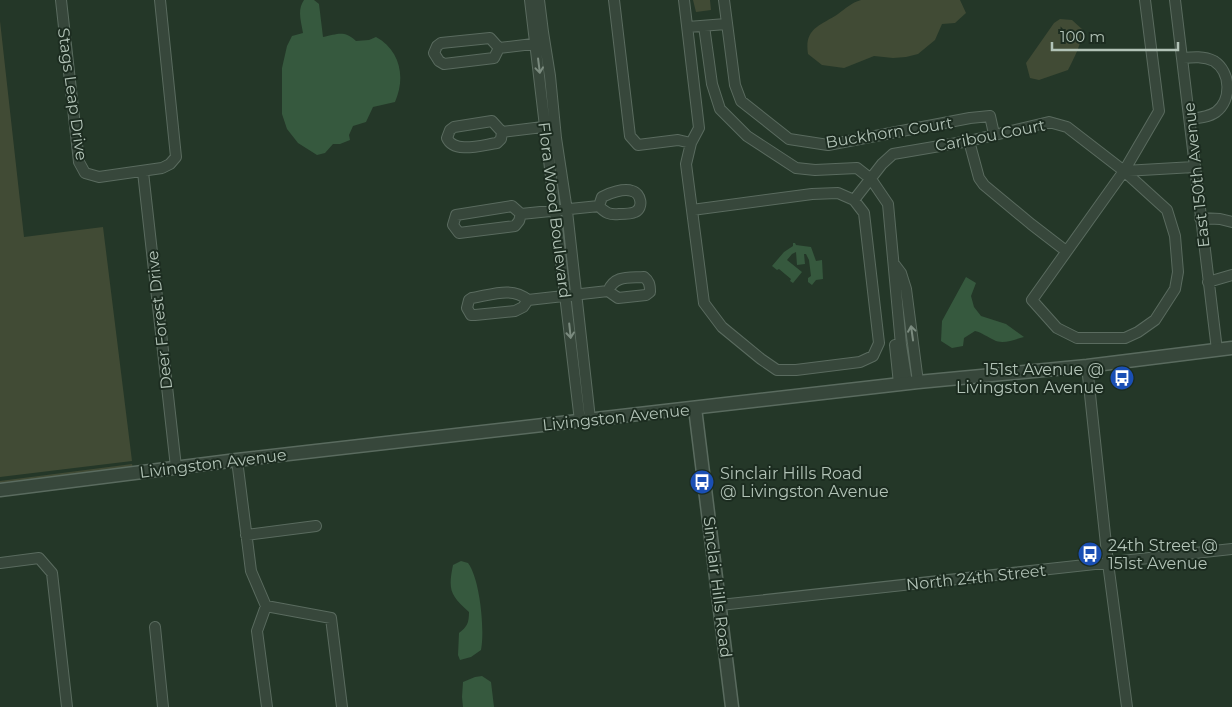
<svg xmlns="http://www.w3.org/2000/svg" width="1232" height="707" viewBox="0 0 1232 707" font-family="Montserrat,sans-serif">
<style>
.green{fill:#414b35}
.water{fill:#36593e}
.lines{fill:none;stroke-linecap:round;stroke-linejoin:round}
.minor-casing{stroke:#5a6b5f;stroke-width:12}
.tertiary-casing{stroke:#5a6b5f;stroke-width:15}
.minor{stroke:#37473b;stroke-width:10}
.tertiary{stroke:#37473b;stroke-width:12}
.oneway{stroke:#7b8b7f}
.labels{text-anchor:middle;stroke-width:4;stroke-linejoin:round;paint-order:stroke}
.street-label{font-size:16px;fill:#b2c3b7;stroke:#1c2c20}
.poi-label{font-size:16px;fill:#b2c3b7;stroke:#1c2c20;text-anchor:start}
</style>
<rect width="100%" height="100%" fill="#243728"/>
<path class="green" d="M693,0H710L711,10L696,12Z
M861,0H960L966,13L955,23L942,24L935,40L918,54L906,57L893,58L874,56L844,68L822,65L808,54C804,28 820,26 838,14C846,8 851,3 861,0Z
M1060,19L1072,20L1083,30C1081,45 1075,56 1068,70L1039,80L1030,78L1026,63L1054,23Z
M0,21L24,237L103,227L132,461L0,477Z
M132,464L133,468L0,485V481Z"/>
<path class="water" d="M304,0H314L319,4L323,37C338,34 344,30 356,41L369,40L376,37C400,50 406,77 395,102L373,107L366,122L353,126L349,135L350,140L340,144H333L325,153L317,155L298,143L287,129L282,114V68L287,46L292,36L303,33C301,21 297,10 304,0Z
M793,243H795L796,245L811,247L816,261L822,260L823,279L816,280L812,285L808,282V278L811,276L809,260L806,254H804L805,264L797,265L796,252L792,254L787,260L802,272L793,283L790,281L791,279L779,269L777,270L772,266L784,252L793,246Z
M966,277L976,283L971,296L974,307L981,316L1006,324L1024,337C1015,339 1003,345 994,340C987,337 983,333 975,331L964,338L963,346L952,348L941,341L942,321Z
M461,561L468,563C480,579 485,630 481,650L471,657L460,660L458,655L459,633C467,627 469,623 469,612C450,595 448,590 453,565Z
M482,676L491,682L494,707H463L462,697L463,682L475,677Z"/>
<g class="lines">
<defs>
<path id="minor" d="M61,0L79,162L85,173L99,177L162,168L170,164L176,157L160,0
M530,0L580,421
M539,0L543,32L550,76L556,138L567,211L590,419
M614,0L630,136L638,145L678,140L691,143
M684,0L699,128L691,143L686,164L704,303L722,327L761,359L777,370H796L860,362L873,356L879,343L864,213L854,200L882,164L893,154L969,141L1049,122L1067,127L1124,171L1194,167
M724,0L735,85L741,101L789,139L828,145L970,118L990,116L994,134
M1175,0L1217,350
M704,26L712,84L720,109L747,136L796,168L815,170L857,168L871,179L888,204L901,345L907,383
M688,27L726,24
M499,48L490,38L441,43L437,46L434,53L439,61L444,64L494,58L499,48L541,43
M1183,58C1193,57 1204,56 1214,61C1231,72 1232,100 1216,112C1209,117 1199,118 1190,119
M502,132L492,121L454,127L450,130L447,138C454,154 482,145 497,143L501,139L502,132L551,126
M969,141L979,178L984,185L1031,224L1066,251
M1124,171L1167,210L1175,236L1178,272L1175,289L1155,320L1138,332L1125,338H1077L1057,328L1032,300L1124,171L1159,111L1145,0
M143,172L176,467
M692,210L812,194L838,193L854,200
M521,214L512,206L456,215L453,225L459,233L515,226L519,221L521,214L599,206C605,213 610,215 619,214C624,214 631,214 635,212C644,208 641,193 632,191C624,188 609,193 602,197L599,206
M1200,218L1220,219L1232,222
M895,265L901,273L906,289L918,382
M1208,282L1232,275
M528,300C512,286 491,295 472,298L469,300L467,308L471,315H475L515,311L523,307L528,300L608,291L618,298L646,295L650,292C650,284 649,281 644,277C628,278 615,275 608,291
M895,345L899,384
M1087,366L1108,563L1127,707
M237,460L251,571L266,606
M246,535L316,526
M0,563L39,558L52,573L67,707
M720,605L1232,549
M155,627L163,707
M267,707L257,631L266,606L331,618L342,707"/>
<path id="tertiary" d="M695,408L732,707
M0,490L237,460L918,382L1087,366L1232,348"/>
</defs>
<use href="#minor" class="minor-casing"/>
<use href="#tertiary" class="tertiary-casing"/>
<use href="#minor" class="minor"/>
<use href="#tertiary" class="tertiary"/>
</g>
<defs><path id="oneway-shaft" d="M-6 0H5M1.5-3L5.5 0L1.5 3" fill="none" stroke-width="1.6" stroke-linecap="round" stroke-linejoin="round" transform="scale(1.25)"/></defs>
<g class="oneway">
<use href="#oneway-shaft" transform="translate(539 66) rotate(83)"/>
<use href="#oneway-shaft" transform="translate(570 331) rotate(84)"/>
<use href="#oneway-shaft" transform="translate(912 333) rotate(-98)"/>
</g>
<defs>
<symbol id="bus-disc" viewBox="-11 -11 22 22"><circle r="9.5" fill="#1a4fb4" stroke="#1c2c20"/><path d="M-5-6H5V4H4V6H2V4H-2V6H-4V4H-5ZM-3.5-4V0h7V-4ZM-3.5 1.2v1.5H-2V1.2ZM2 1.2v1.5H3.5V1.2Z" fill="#fff"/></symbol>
</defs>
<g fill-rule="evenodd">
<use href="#bus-disc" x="1108" y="364" width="28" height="28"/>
<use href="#bus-disc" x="688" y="468" width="28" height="28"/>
<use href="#bus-disc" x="1076" y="540" width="28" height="28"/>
</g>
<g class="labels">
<g class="street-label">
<text transform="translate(73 94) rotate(82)" y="6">Stags Leap Drive</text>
<text transform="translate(889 132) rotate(-9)" y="6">Buckhorn Court</text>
<text transform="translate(990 135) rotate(-11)" y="6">Caribou Court</text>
<text transform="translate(1196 175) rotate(-96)" y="6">East 150th Avenue</text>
<text transform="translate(555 210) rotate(83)" y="6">Flora Wood Boulevard</text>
<text transform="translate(159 320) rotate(-96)" y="6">Deer Forest Drive</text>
<text transform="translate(616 417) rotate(-6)" y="6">Livingston Avenue</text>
<text transform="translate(213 463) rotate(-7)" y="6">Livingston Avenue</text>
<text transform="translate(976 577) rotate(-6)" y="6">North 24th Street</text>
<text transform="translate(718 587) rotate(83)" y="6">Sinclair Hills Road</text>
</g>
<g class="poi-label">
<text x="1104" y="375" text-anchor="end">151st Avenue @<tspan x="1104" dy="18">Livingston Avenue</tspan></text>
<text x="720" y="479">Sinclair Hills Road<tspan x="720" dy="18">@ Livingston Avenue</tspan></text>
<text x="1108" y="551">24th Street @<tspan x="1108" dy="18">151st Avenue</tspan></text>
</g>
</g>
<path d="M1052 42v8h126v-8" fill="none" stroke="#b2c3b7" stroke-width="2.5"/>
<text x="1060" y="42" font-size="15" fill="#b2c3b7" stroke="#1c2c20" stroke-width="4" paint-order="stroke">100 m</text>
</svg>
